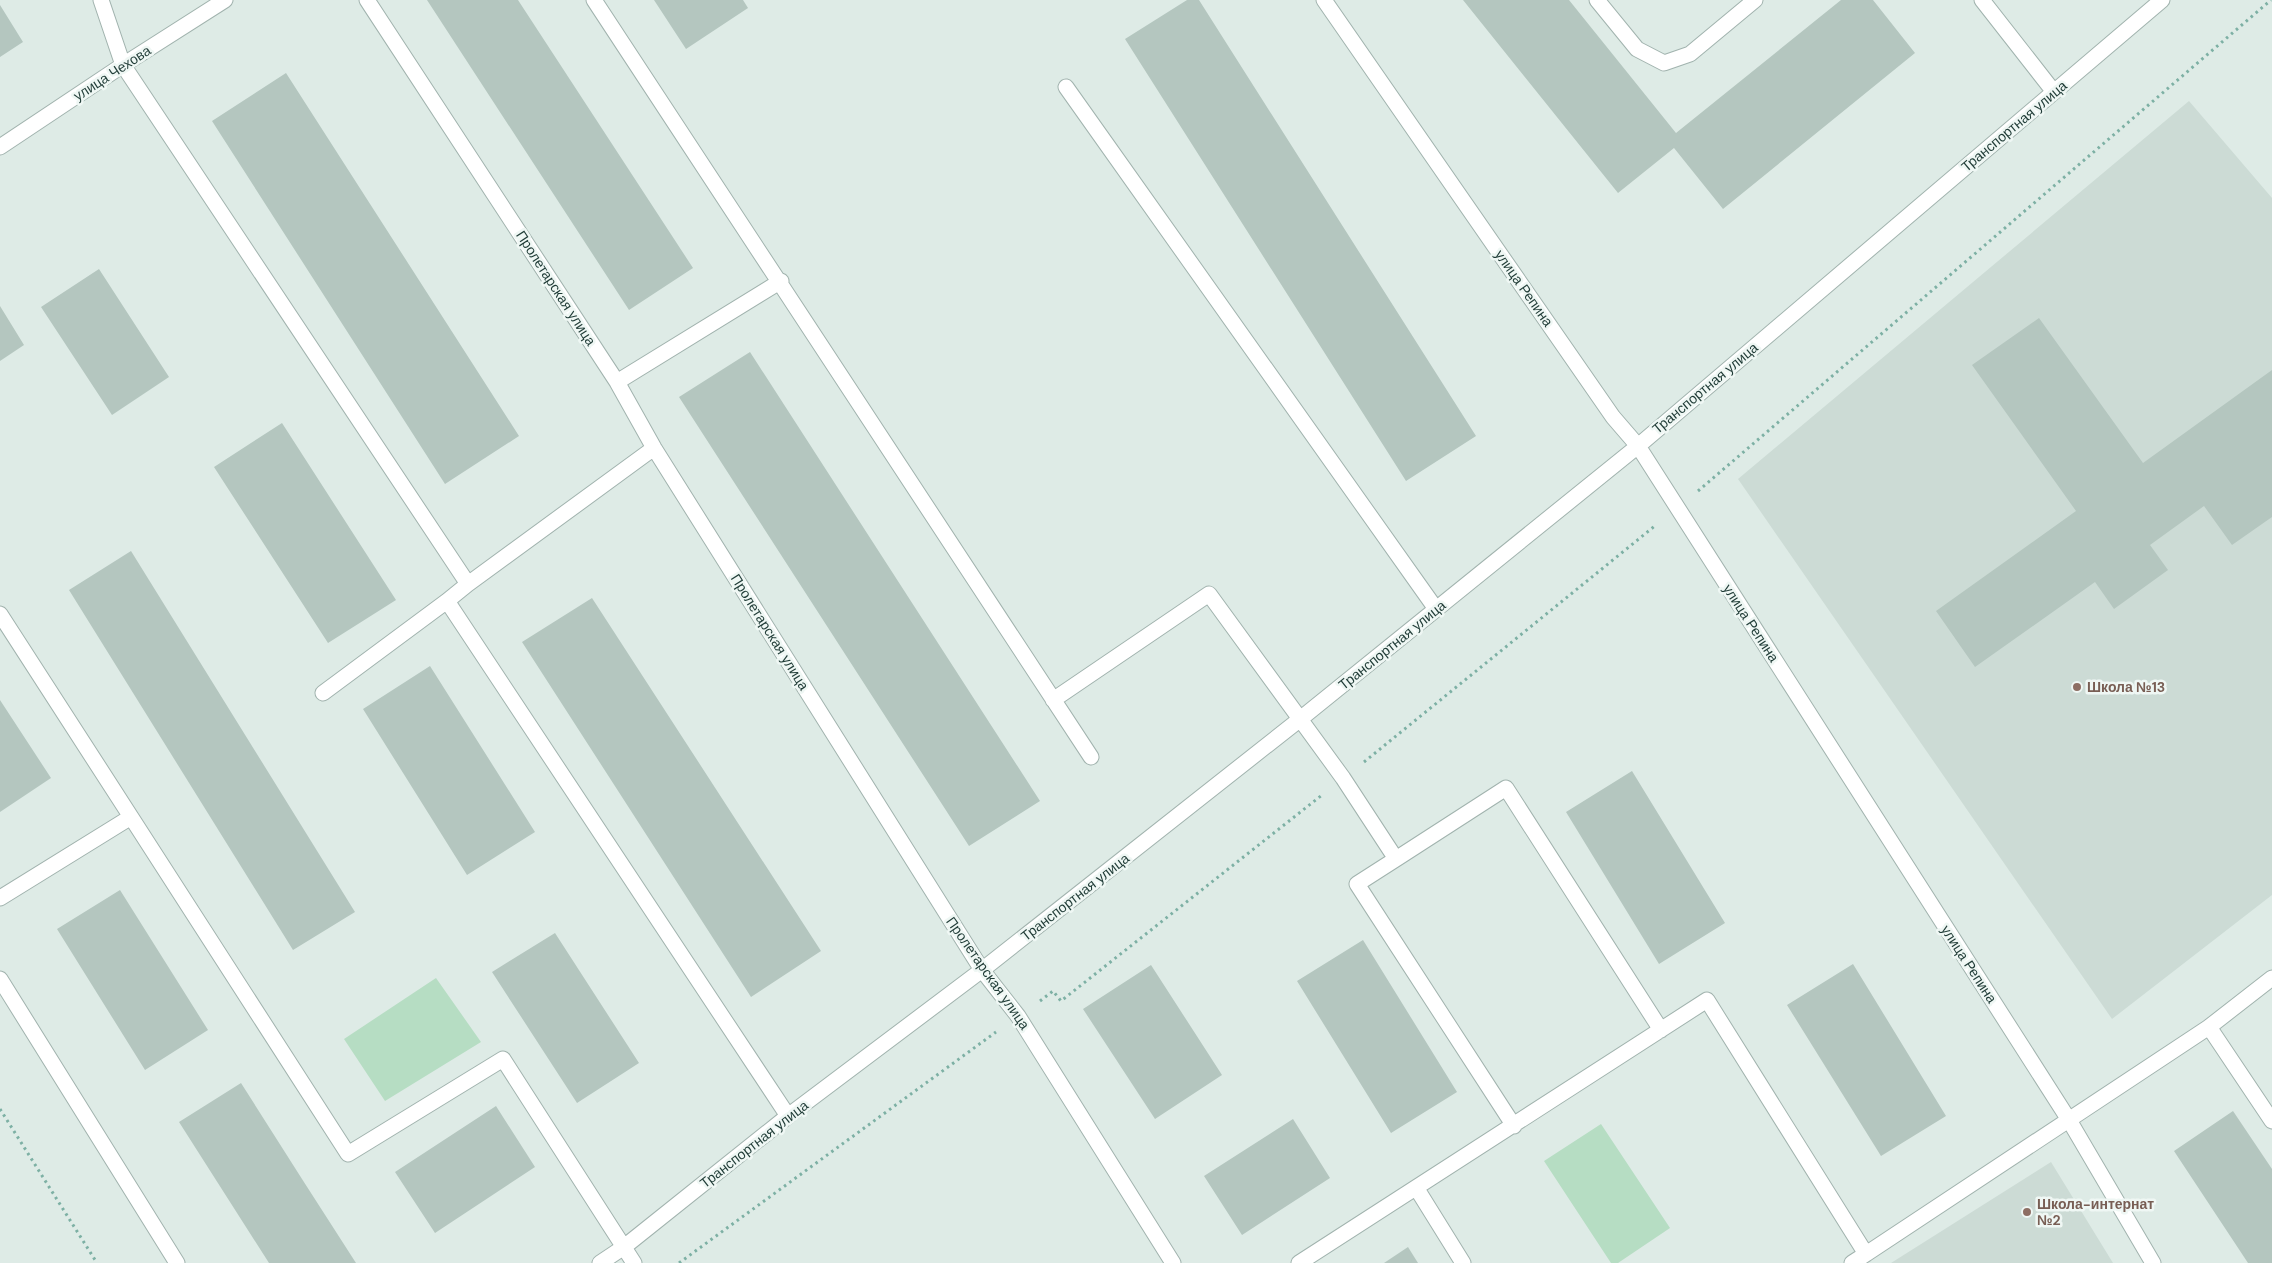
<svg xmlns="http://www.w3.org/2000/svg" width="2272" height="1263" viewBox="0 0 2272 1263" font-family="'DM Sans',sans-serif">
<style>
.built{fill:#ccdbd5}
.green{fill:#b6ddc3}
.building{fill:#b4c6bf}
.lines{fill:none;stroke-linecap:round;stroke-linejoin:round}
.minor-casing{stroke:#a1b3ae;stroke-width:17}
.path{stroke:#7db0a4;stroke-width:3;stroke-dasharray:2.5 4;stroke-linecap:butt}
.minor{stroke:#fff;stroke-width:15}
.education-dot{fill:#8d6e63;stroke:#eff7f4;stroke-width:2}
.labels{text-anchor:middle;stroke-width:5;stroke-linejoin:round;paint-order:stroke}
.street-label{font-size:14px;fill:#1f3b36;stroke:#eff7f4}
.education-label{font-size:14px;font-weight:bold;fill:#785e54;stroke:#eff7f4;text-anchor:start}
</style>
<rect width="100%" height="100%" fill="#deebe6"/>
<path class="built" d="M2189,101L2272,198V895L2112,1019L1738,479Z
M2051,1162L2113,1263H1891Z"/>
<path class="green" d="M436,978L481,1042L385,1101L344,1039Z
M1601,1124L1670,1228L1618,1263H1611L1544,1161Z"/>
<path class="building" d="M427,0H518L693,268L629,310Z
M654,0H743L748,8L686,49Z
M1187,0H1199L1476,436L1406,481L1125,39Z
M1463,0H1569L1676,133L1841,0H1873L1915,53L1723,209L1674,148L1618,193Z
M0,5L23,42L0,57Z
M286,73L519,436L445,484L212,121Z
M99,269L169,377L112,415L41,307Z
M0,306L24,345L0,361Z
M2039,318L2143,463L2272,370V517L2232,545L2204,506L2150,545L2168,570L2114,609L2095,582L1975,667L1936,611L2076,511L1972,365Z
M750,352L1040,801L969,846L679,397Z
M282,423L396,600L328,643L214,467Z
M131,551L355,912L293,950L69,590Z
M592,598L821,951L751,997L522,642Z
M430,666L535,832L467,875L363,709Z
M0,700L51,778L0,812Z
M1632,771L1725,923L1659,964L1566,812Z
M120,890L208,1030L145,1070L57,929Z
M555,933L639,1063L577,1103L492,972Z
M1363,940L1457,1092L1391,1133L1297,981Z
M1853,964L1946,1116L1881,1156L1787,1005Z
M1151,965L1222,1075L1155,1119L1083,1009Z
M241,1083L302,1179L356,1263H269L179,1122Z
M496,1106L535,1167L435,1233L395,1172Z
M2233,1111L2272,1169V1263H2248L2174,1151Z
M1293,1119L1330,1178L1242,1235L1204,1176Z
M1408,1247L1418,1263H1384Z"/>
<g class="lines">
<defs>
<path id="minor" d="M101,0L123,65L468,584L654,448
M367,0L617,382L654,448L982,970L1018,1016L1173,1263
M594,0L1091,757
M1324,0L1613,417L1638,446L2069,1120L2153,1263
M1597,0L1637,49L1664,63L1690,54L1755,0
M1982,0L2054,92
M1066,87L1436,609
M0,147L123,65L225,0
M617,382L781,281
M468,584L447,601L788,1116
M0,614L131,817L0,898
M323,693L447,601
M1053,700L1209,594L1343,778L1396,859L1506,788L1661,1030
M131,817L348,1154L503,1059L634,1263
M1396,859L1357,884L1514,1126
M0,979L177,1263
M2209,1027L2272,978
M1417,1189L1463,1263
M600,1263L624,1247L788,1116L982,970L1299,720L1638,446L2162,0
M1299,1263L1707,1000L1866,1254L2209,1027L2272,1121
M1852,1263L1866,1254"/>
</defs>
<use href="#minor" class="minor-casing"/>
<path class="path" d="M1698,491L2271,0
M1364,762L1656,525
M1040,1001L1053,991L1061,1001L1322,795
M0,1109L97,1263
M679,1263L996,1032"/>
<use href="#minor" class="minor"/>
</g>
<g class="education-dot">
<circle cx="2077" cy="687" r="5"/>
<circle cx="2027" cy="1212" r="5"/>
</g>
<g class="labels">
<g class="street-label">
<text transform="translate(112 73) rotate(-33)" y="5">улица Чехова</text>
<text transform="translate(2014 126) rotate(-40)" y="5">Транспортная улица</text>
<text transform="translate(556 288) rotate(57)" y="5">Пролетарская улица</text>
<text transform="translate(1524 288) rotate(55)" y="5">улица Репина</text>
<text transform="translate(1705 388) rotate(-40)" y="5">Транспортная улица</text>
<text transform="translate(1751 623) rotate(57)" y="5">улица Репина</text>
<text transform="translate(770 632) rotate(58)" y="5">Пролетарская улица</text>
<text transform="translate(1392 645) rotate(-39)" y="5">Транспортная улица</text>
<text transform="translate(1075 897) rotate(-38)" y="5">Транспортная улица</text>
<text transform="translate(1969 964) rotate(57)" y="5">улица Репина</text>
<text transform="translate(988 973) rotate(55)" y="5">Пролетарская улица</text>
<text transform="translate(754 1144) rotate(-38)" y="5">Транспортная улица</text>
</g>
<g class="education-label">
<text x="2087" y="692">Школа №13</text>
<text x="2037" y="1209">Школа-интернат<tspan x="2037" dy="16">№2</tspan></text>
</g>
</g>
</svg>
